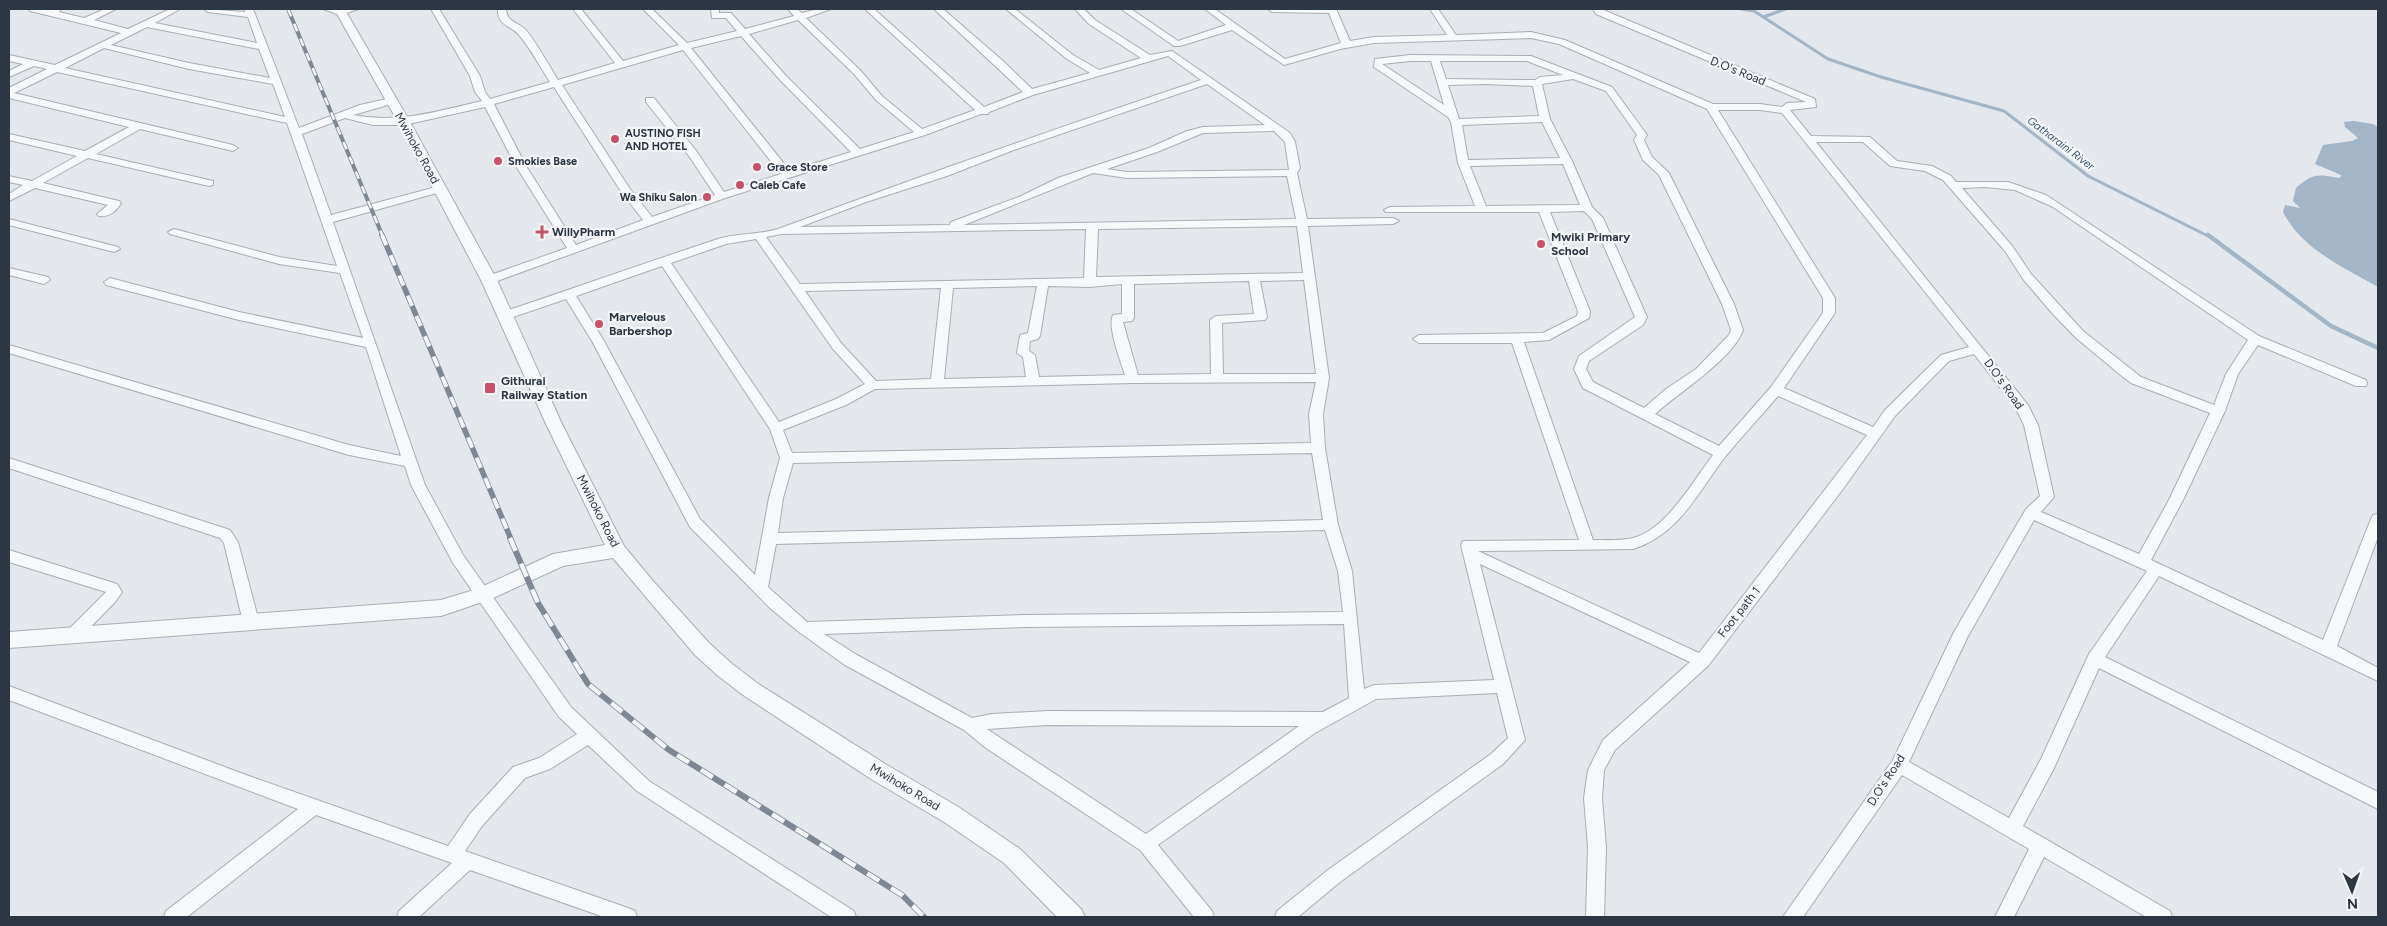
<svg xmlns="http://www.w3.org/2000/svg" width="2387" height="926" viewBox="0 0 2387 926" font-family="Figtree,sans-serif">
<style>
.water{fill:#a2b6c8}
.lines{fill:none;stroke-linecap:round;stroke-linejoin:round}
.stream-far1{stroke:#a2b6c8;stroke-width:3}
.stream{stroke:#a2b6c8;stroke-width:4.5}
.minor-casing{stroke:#a9aeb5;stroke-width:2}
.tertiary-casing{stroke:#a9aeb5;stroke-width:2}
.minor{fill:#f7f8f9;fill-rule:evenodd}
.tertiary{fill:#f7f8f9;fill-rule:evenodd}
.rail-far2-casing{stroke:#7e8794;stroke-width:4}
.rail-far1-casing{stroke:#7e8794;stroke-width:5.5}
.rail-casing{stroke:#7e8794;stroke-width:6}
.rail-far2{stroke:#f4f6f8;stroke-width:2.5;stroke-dasharray:8;stroke-linecap:butt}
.rail-far1{stroke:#f4f6f8;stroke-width:4;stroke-dasharray:11;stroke-linecap:butt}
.rail{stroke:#f4f6f8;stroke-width:4.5;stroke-dasharray:14;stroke-linecap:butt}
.poi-dot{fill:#c75269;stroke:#f4f6f8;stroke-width:2}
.labels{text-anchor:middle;stroke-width:4.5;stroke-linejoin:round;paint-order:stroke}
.far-poi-label{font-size:11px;font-weight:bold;fill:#2d3643;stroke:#f4f6f8;text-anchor:start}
.far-water-label{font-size:11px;font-style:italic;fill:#395674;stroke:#f4f6f8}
.street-label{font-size:12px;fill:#2d3643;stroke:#f4f6f8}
.poi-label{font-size:12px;font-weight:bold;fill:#2d3643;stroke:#f4f6f8;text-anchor:start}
</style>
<rect width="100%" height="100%" fill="#e4e7eb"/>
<path class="water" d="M2354,121L2373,124L2378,127V287C2343,267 2302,249 2283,212L2285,205L2300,208L2293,201L2296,188C2315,172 2317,175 2340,178L2341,175L2315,164L2323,145L2352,141L2358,138L2345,127L2344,122Z"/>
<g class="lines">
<path class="stream-far1" d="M1741,9L1754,11L1828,59L1881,77L2004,111L2088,176L2210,237
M1763,17L1786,9"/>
<path class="stream" d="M2208,235L2331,326L2378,348"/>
<defs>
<path id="minor" d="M29,9H61L59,12L84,18L105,9H116L94,20L128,29L170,9H180L155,23L257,43L248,17L208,12L204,9L245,12V9H253L299,128L360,105L391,98L395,99V103L353,115C399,124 437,111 482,101L475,92L470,76L431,9H439L480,76L485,92L490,99L550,82C540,67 531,49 519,35C511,25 497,26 498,9H506C507,23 518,22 526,30C538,45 548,64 558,80L615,63L573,9H581L623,61L679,45L643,9H652L687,43L737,31L726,18H712L711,9H719V13H731L745,29L794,16L788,9H797L802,13L818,9H831L806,18L860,70L882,96L922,129L975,110L865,9H874L984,107L1023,92L934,9H943L1003,61L1032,89L1090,73L1067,59L1006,9H1015L1073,55L1099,70L1141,58L1089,24L1075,9H1084L1095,20L1150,55L1172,51L1290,133L1295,142L1300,168L1297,173L1307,219L1393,218L1399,221L1393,224L1308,226L1329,378L1323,414L1325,448L1338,525L1352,571L1364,689L1374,685L1494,680L1461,545L1463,541L1579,540L1512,343H1419L1413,339L1419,335L1543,333L1577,316L1578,311L1539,212H1386L1384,210L1390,207L1475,206L1458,163L1451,122L1448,117L1374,67L1375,59L1410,55L1531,56L1612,87L1647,135L1644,140L1652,157L1669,173L1734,304L1743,330C1734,358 1678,393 1655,414L1719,446L1771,387L1823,313V298L1707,109L1559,44L1531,38L1374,43L1340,49L1284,65L1232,30L1180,46H1174L1121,9H1131L1178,41L1226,25L1205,9H1215L1285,59L1341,43L1329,13L1272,12L1268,9H1336L1350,41L1374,37L1447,35L1430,9H1438L1456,35L1531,32L1565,40L1713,104H1760L1782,107L1787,103L1806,102L1596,14L1593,9H1601L1815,99L1816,107L1790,110L1811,136L1870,137L1897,161L1932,166L1951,176L1956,182H2008L2046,195L2259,336L2366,380L2367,383L2366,386H2356L2258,345L2238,374L2225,411L2183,500L2151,560L2323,640L2371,519L2373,515L2378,514V537L2337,646L2378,668V681L2159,576L2105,657L2378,792V809L2099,668L2054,768L2023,826L2170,911L2172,917H2146L2044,857L2014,917H1995L2029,849L1902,775L1803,917H1783L1893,760L1954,632L2026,509L2040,496L2024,425L2015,407L1974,354L1949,361L1895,416L1843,489L1708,666L1615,750L1604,770L1602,798L1606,847L1604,917H1586L1588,847L1584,798L1588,770L1603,740L1690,662L1480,564L1525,740L1503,764L1340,882L1298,917H1275L1277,911L1328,870L1491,754L1508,738L1497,693L1376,699L1315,733L1158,845L1212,911L1214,917H1194L1140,850L986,748L964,730L845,665L799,632L771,609L690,527L592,341L566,299L504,320L498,316L500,313C572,289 645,263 718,239C738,233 761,235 781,228C919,176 1061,127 1201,80L1168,56L1033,95L989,112L988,114H981L925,135L725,198L489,284L483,280L485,277L567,248L516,166L485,107L404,125H373L345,118L302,134L331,215L440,186L445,189L444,191L333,222L425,485L463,555L571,707L649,781L854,911L856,917H831L637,791L588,745L550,769L525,778L482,826L465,851L628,908L635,911L637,917H604L470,870L419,917H397L399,911L452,863L316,815L187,917H164L166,911L298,809L9,700V686L246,775L448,846L470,814L513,767L539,758L577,734L559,717L453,563L411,485L405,466L349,455L9,353V345L349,445L401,456L366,347L239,320L106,285L104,282L110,278L239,312L363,338L340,273L279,264L170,234L168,232L174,229L279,257L337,266L287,123L57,72L14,93L233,145L238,148L233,151L140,129L96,154L213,181V185L209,186L88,158L43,183L119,201L121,203C117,211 108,218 99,216L97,214L108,205L35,188L9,201V194L23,185L9,182V176L32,181L77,156L9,140V134L85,151L129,127L9,98V88L47,69L34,66L9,77V71L23,64L9,61V55L55,65L121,33L30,11ZM798,20L854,74L876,100L914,132L860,149L787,77L749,34ZM147,27L259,49L270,78L189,63L111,45ZM741,36L781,81L851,152L790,171L691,48ZM104,48L189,69L273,84L285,117L65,68ZM683,50L781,174L724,192L697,152L654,98H646V102L689,156L715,195L652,217L630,189L562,85ZM1410,61H1431L1444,105L1382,64ZM1440,61H1527L1563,75L1540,77L1535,80L1446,79ZM1573,79L1606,91L1637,135L1634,140L1643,160L1659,175L1722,304L1731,330L1729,335L1696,369L1666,389L1644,408L1593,382L1586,369L1589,361L1643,325L1647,317L1603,218L1592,207L1572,161L1550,119L1542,84ZM1207,84L1265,125L1203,127L1187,131L1149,148L1058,178L1019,197L951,222L950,225L800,227L866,202L947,176L1011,151ZM1486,84L1533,86L1539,116L1459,119L1448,85ZM554,87L620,190L643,220L576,245L526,166L494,104ZM1718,110H1760L1782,113L1969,347L1941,355L1885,410L1873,427L1784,388L1835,313V298ZM1542,122L1560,158L1468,160L1462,125ZM1274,131L1285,142L1289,170L1127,172L1107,169L1157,152L1203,133ZM1816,142H1863L1890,166L1925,171L1943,180L2005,251L2023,279L2051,312L2075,337L2123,377L2131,383L2210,413L2169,500L2139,554L2041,512L2054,497L2038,425L2028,405ZM1563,164L1580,205L1486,206L1470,166ZM1093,173L1127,178L1287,176L1296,219L964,225ZM1985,187L2015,190L2053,207L2248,340L2226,374L2214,405L2141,377L2083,331L2031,274L2013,247L1962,188ZM1584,211L1592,219L1635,317L1579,356L1574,369L1583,388L1713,455C1693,481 1666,530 1633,538C1621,541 1606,540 1593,540L1524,342L1549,340L1589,318L1590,311L1550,212ZM1297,226L1303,273L1096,277L1098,229ZM1086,229L1084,278L800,284L766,237L781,234ZM756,239L833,349L865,384L836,399L779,422L671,263L726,244ZM662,266L770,429L780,458L769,498L755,575L700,519L604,341L576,296ZM1304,280L1316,374H1223L1222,323L1265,320L1267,317L1260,281ZM1249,281L1254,314L1216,316L1210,320L1211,374L1138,375L1123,322L1132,321L1134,318V284ZM1122,284V314L1113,315C1107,327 1121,362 1125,375L1039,377L1035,355L1029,351L1030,341L1038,339L1040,336L1048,286L1090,287ZM1037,286L1028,333L1020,335L1017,353L1023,357L1026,377L944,379L953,288ZM941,288L931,379L876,381L841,343L805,291ZM1316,382L1309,414L1311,443L792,453L783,430L846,405L875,389L1133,383ZM1778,396L1867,435L1699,653L1478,551L1633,549C1679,535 1698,492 1725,457C1742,436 1761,416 1778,396ZM1312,453L1323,520L778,533L783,498L793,463ZM2034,520L2147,571L2089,654L2041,759L2009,818L1909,762L1967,638ZM1325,530L1338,571L1343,612L1025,615L807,622L768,587L776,544ZM1344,624L1349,698L1323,712L1048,711L992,714L972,718L857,655L824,634L1025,627ZM1048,725L1299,726L1146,834L987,729Z
M343,9H358L341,15L337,12Z
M9,219L118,247L120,249L114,252L9,225Z
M9,268L48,277L50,280L44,284L9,275Z
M9,458L230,530L238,542L259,622L256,626L251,628L246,626L243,622L224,543L220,538L9,468Z
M9,550L117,584L122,592L115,602L79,639L73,641L67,639L65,635L67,631L106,592L9,562Z"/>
<path id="tertiary" d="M323,9L345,10L410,122L497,280L562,424L624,546L653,581L709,643L731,663L757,683L887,765L960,808L1020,849L1081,909L1085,917H1057L1004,863L944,822L871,779L743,695L717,675L695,655L613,558L563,566L491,599L441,616L9,648V632L441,600L477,589L553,554L605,545L546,424L481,280L398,122L337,14Z"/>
</defs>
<use href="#minor" class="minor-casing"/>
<use href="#tertiary" class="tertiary-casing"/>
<use href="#minor" class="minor"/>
<use href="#tertiary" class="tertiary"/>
<defs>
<path id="rail-far2" d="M288,9L383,237"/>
<path id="rail-far1" d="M382,235L511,539"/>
<path id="rail" d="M510,538L538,603L588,684L669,750L902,895L924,917"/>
</defs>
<use href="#rail-far2" class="rail-far2-casing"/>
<use href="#rail-far1" class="rail-far1-casing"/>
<use href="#rail" class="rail-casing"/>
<use href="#rail-far2" class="rail-far2"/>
<use href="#rail-far1" class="rail-far1"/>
<use href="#rail" class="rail"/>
</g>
<g class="poi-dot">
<circle cx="615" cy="139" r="5"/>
<circle cx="498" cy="161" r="5"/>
<circle cx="757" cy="167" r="5"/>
<circle cx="740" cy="185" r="5"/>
<circle cx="707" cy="197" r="5"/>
<path d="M539.5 224.5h5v5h5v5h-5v5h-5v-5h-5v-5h5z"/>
<circle cx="1541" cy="244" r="5"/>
<circle cx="599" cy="324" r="5"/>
<rect x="484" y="382" width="12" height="12" rx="2.5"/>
</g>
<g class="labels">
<g class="far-poi-label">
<text x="625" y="137">AUSTINO FISH<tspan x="625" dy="13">AND HOTEL</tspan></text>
<text x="508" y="165">Smokies Base</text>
<text x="767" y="171">Grace Store</text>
<text x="750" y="189">Caleb Cafe</text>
<text x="697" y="201" text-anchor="end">Wa Shiku Salon</text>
</g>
<g class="far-water-label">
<text transform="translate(2061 143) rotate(37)" y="4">Gatharaini River</text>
</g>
<g class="street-label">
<text transform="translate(1738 71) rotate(22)" y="4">D.O's Road</text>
<text transform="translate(417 148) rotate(61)" y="4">Mwihoko Road</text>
<text transform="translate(2004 384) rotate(54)" y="4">D.O's Road</text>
<text transform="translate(598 511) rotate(63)" y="4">Mwihoko Road</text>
<text transform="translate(1739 612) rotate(-52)" y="4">Foot path 1</text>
<text transform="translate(1886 780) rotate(-57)" y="4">D.O's Road</text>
<text transform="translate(905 787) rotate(31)" y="4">Mwihoko Road</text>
</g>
<g class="poi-label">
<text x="552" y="236">WillyPharm</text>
<text x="1551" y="241">Mwiki Primary<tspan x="1551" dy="14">School</tspan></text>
<text x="609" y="321">Marvelous<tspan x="609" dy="14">Barbershop</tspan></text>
<text x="501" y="385">Githurai<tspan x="501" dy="14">Railway Station</tspan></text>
</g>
</g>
<rect width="2387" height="926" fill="none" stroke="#2d3643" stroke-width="20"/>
<g transform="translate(2352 891) rotate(178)" stroke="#f4f6f8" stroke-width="4" paint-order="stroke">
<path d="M0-4L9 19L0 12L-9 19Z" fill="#2d3643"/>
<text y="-8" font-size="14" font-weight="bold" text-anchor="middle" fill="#2d3643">N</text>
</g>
</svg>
